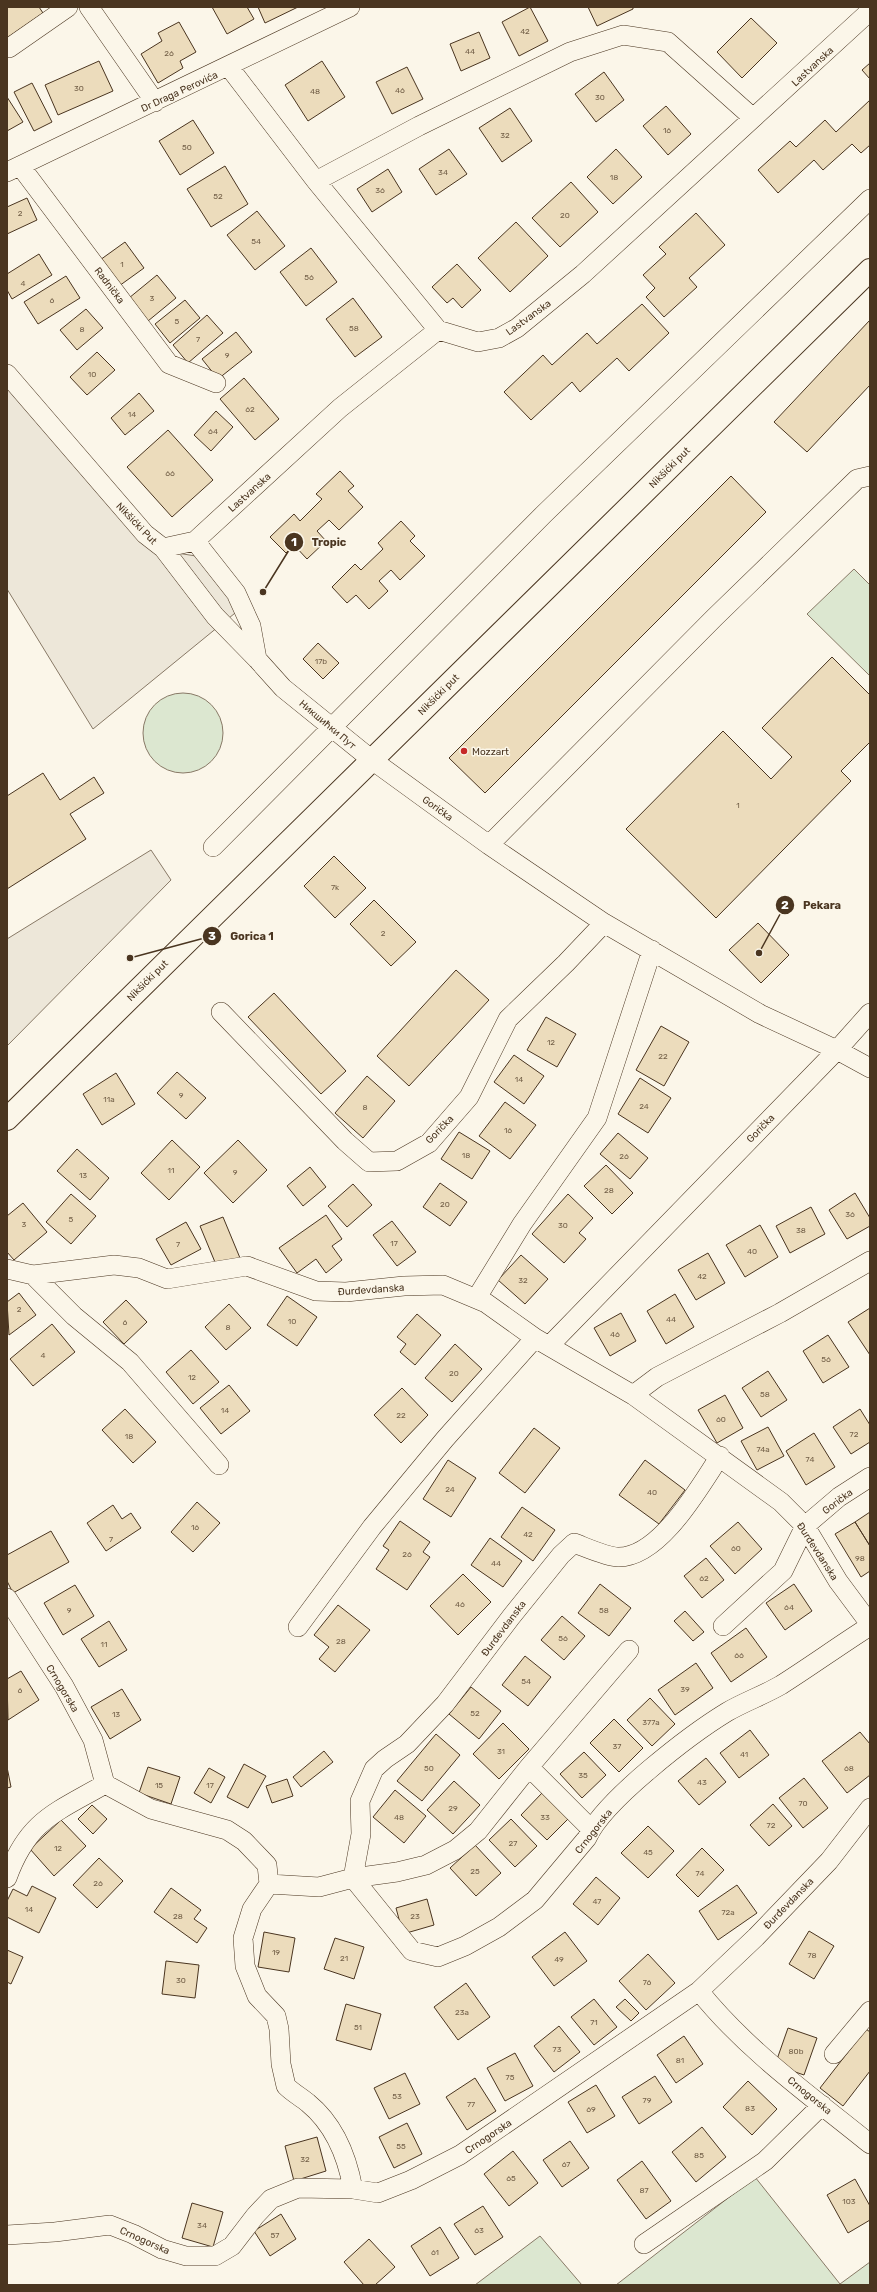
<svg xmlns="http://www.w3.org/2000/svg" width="877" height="2292" viewBox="0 0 877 2292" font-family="Rubik,sans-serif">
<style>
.green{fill:#dce7d0;stroke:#887966}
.parking{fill:#ede7d9;stroke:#887966}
.building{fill:#ecdcbc;stroke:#4a3520}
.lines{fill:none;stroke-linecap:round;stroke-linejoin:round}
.minor-casing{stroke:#4a3520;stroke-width:20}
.primary-casing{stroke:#4a3520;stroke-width:24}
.minor{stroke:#fbf6e9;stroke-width:19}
.primary{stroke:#fbf6e9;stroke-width:22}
.poi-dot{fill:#c62828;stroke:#fbf6e9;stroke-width:1.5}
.labels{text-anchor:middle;stroke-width:3;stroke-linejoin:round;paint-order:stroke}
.number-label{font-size:8px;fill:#725f47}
.street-label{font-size:10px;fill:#4a3520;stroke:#fbf6e9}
.poi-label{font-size:10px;fill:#4a3520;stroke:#fbf6e9;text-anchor:start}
.leader{fill:none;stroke:#4a3520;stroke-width:1.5}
.callout-dot{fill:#4a3520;stroke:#fbf6e9;stroke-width:1.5}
.mark-label{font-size:12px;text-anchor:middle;font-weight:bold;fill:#fff}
.callout-label{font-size:11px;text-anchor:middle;font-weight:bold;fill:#4a3520;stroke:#fbf6e9;stroke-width:3;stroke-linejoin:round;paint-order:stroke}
</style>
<rect width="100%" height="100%" fill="#fbf6e9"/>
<path class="green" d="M854,569L870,585V676L807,614Z
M143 733a40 40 0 1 1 80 0a40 40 0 1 1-80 0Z
M755,2177L840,2284L870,2262V2285H616Z
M540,2236L582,2285H475Z"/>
<path class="parking" d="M7,368L164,551L196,556L240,609L93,729L7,589Z
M151,850L171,880L7,1046V939Z"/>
<path class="building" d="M7,7H39L43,13L7,38Z
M212,7H247L254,19L227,34Z
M258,7H298L265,23Z
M530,7L548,41L519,56L502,22Z
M588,7H633V9L597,26Z
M751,18L777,43L742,78L717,52Z
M179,22L196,52L180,61L183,68L158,83L141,54L162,41L158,33Z
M479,32L490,58L461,71L450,44Z
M99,61L113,91L58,115L45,85Z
M322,61L345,97L308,121L285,85Z
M870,63V79L862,70Z
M407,67L423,99L392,114L376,82Z
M604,72L624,100L596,122L575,94Z
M32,83L52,122L34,131L14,92Z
M7,97L23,122L7,131Z
M870,100V145L861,153L852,144L823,170L814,160L778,193L758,170L790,141L796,147L825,120L836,132Z
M666,106L691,134L668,155L643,126Z
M510,108L532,141L502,162L479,128Z
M193,120L214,153L180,175L159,141Z
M449,149L467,174L436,195L419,169Z
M616,149L642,177L613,204L587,177Z
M225,166L248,204L211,227L187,189Z
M388,169L402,192L372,212L357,189Z
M571,182L598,212L560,247L532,218Z
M27,198L37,220L7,234V207Z
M257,211L285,246L255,270L227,235Z
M696,213L725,245L689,278L697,287L664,317L646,297L655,288L643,275L666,254L659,247Z
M516,222L548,256L510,292L478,258Z
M125,242L144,268L119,286L100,260Z
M311,248L337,282L306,306L280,272Z
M39,254L52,275L12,299L7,290V274Z
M457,264L481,290L462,308L453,298L447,303L432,287Z
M157,275L176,298L148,321L129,298Z
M66,276L80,298L38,324L24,302Z
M353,298L382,337L355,357L326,319Z
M185,300L200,318L170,343L155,324Z
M642,304L669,333L629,371L617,358L580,392L572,382L531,420L504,392L543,355L552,365L587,333L597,344Z
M86,309L103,328L77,350L60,330Z
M207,315L223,333L188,363L173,345Z
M870,320V385L807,452L774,422Z
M236,332L252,352L218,379L202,359Z
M97,352L115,370L87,395L70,377Z
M244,378L279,419L255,440L220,399Z
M139,393L154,411L125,435L111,418Z
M216,411L233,427L211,451L194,435Z
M168,430L213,480L172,517L127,467Z
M340,471L354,486L348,491L363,507L339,530L329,520L317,531L326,541L307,559L294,545L286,553L270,537L294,514L300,521L322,499L316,494Z
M731,476L766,512L485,793L449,758Z
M401,521L415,536L410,541L425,556L400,580L391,570L379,581L388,591L369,609L356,595L347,603L332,587L355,564L361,570L383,549L378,543Z
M318,643L339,663L323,679L303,659Z
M832,657L870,695V742L841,771L851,781L716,918L626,829L723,731L771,779L792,757L762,728Z
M43,773L60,800L94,777L104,793L70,814L86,839L7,889V796Z
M334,856L366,888L335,918L304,886Z
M374,900L416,942L391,966L350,924Z
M758,923L789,955L761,983L729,950Z
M456,970L489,1000L409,1086L377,1056Z
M274,993L346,1071L321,1094L248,1017Z
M546,1017L576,1034L557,1067L527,1050Z
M661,1026L689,1042L664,1086L636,1070Z
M514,1055L544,1076L524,1104L494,1082Z
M177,1072L206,1098L186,1119L157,1093Z
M116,1073L135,1104L102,1125L83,1094Z
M367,1076L395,1101L363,1138L335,1113Z
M640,1078L671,1098L648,1133L618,1114Z
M505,1102L536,1125L510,1159L479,1136Z
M459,1132L490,1151L472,1179L441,1159Z
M618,1133L648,1158L630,1179L600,1154Z
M172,1140L200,1167L169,1200L141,1173Z
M238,1140L267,1170L233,1203L204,1173Z
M77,1149L109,1178L90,1200L57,1171Z
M606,1165L633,1193L612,1214L584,1186Z
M310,1167L326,1187L303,1206L287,1186Z
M440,1183L467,1202L450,1226L423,1207Z
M353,1184L372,1205L347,1227L328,1206Z
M855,1193L870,1218V1226L847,1239L829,1210Z
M71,1194L96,1216L71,1244L46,1222Z
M568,1194L593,1218L579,1233L586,1239L564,1263L532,1234Z
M23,1203L47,1232L14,1260L7,1252V1216Z
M811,1207L825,1234L790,1253L776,1226Z
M326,1215L342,1239L332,1246L342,1260L326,1273L316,1259L297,1273L279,1248Z
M223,1217L240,1258L217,1267L200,1226Z
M392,1221L416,1252L397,1266L373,1235Z
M186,1222L201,1249L171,1265L156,1239Z
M760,1225L778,1257L745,1277L726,1245Z
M708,1253L725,1283L696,1300L678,1270Z
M521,1255L548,1279L525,1304L498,1280Z
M19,1293L36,1315L9,1335L7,1302Z
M675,1294L694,1327L666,1344L647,1311Z
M287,1296L317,1317L297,1346L267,1325Z
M126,1300L147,1322L124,1344L103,1322Z
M229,1304L251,1328L226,1350L205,1327Z
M870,1308V1355L848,1322Z
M621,1313L636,1341L610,1356L594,1328Z
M417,1314L441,1335L415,1365L400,1352L406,1344L397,1337Z
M52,1324L75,1352L33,1386L10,1359Z
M828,1335L849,1367L823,1383L803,1351Z
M455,1344L482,1369L452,1402L425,1378Z
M191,1350L219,1382L193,1404L166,1372Z
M768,1371L787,1400L761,1417L742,1388Z
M229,1385L250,1411L221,1434L200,1408Z
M402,1388L428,1415L401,1443L374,1415Z
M725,1395L743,1428L717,1443L698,1410Z
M125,1409L156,1442L133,1463L102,1430Z
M860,1409L870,1425V1442L851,1454L833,1427Z
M768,1427L784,1456L757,1470L741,1441Z
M534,1428L560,1448L525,1493L499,1473Z
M814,1433L835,1467L806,1485L786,1451Z
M448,1460L476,1478L451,1517L423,1499Z
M645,1460L685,1490L659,1524L619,1495Z
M197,1502L220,1523L193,1552L171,1532Z
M113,1505L122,1519L131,1513L141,1528L106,1551L87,1523Z
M522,1507L555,1530L533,1561L501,1537Z
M870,1512V1546L855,1522Z
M400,1521L430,1542L423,1552L430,1557L407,1590L376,1569L389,1550L383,1546Z
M738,1522L762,1549L735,1574L710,1546Z
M855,1522L870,1546V1571L861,1577L835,1534Z
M51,1531L69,1562L13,1593L7,1581V1555Z
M490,1538L522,1561L503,1587L471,1565Z
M706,1558L724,1580L702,1598L684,1576Z
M463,1574L491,1602L458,1635L430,1606Z
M600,1584L631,1608L609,1636L578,1613Z
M794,1584L812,1611L785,1630L766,1603Z
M75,1585L94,1616L63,1635L44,1603Z
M338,1605L370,1630L335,1672L319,1659L329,1647L314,1635Z
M685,1611L704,1632L693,1641L674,1621Z
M562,1616L585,1636L564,1660L541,1640Z
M109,1621L127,1650L99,1667L81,1639Z
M746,1628L767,1657L731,1682L711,1653Z
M525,1656L551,1677L528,1706L502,1685Z
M696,1663L713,1688L675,1715L658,1690Z
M21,1671L39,1700L8,1720L7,1679Z
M471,1687L501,1711L479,1739L449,1714Z
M122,1689L141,1720L110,1739L91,1707Z
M650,1698L675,1724L652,1746L627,1720Z
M614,1719L643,1748L619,1772L590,1743Z
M503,1723L529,1749L499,1779L473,1754Z
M750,1730L769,1755L739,1778L720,1753Z
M860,1732L870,1744V1775L847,1793L822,1761Z
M436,1734L460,1755L422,1801L397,1781Z
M324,1751L333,1762L301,1787L293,1777Z
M584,1752L606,1775L582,1798L560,1774Z
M706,1758L726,1782L699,1805L678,1781Z
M244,1764L266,1776L248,1808L227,1797Z
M7,1767L11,1787L7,1788Z
M148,1767L180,1777L171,1804L139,1793Z
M209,1768L225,1777L211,1803L194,1793Z
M804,1778L828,1808L803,1828L779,1798Z
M287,1779L293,1796L272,1803L266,1786Z
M454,1781L480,1805L453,1834L427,1810Z
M395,1790L426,1816L404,1843L373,1817Z
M542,1793L568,1819L547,1840L521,1815Z
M773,1804L792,1826L769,1846L750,1825Z
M92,1805L107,1819L93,1834L78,1819Z
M511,1819L537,1846L515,1867L489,1840Z
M61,1820L86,1846L54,1876L30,1849Z
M648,1826L674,1851L648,1878L621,1853Z
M475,1845L501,1873L476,1896L450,1868Z
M702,1848L724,1870L698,1897L676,1875Z
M99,1858L123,1881L97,1908L73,1885Z
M596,1877L620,1898L598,1925L573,1904Z
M737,1885L757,1913L718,1940L699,1911Z
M32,1886L56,1898L39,1933L7,1917V1901L13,1889L27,1896Z
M171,1888L201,1910L194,1919L207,1928L197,1943L154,1912Z
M427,1899L434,1925L403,1934L396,1908Z
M809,1931L834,1946L814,1979L789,1964Z
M264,1932L295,1938L289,1972L258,1967Z
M565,1932L587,1961L554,1986L532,1957Z
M335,1938L364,1947L354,1979L324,1969Z
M7,1950L23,1957L11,1984L7,1982Z
M648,1954L675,1983L646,2010L619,1981Z
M166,1961L199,1965L195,1998L162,1994Z
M466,1983L490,2017L458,2040L434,2007Z
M594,1999L617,2027L594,2045L571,2017Z
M625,1999L639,2013L631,2021L616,2007Z
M346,2004L381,2014L371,2050L336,2040Z
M559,2026L580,2052L554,2072L534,2046Z
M788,2028L817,2038L804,2075L775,2065Z
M866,2029L870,2032V2071L843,2106L820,2088Z
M684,2036L703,2064L676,2083L657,2055Z
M515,2053L533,2086L505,2101L487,2068Z
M405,2073L420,2104L389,2119L374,2088Z
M655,2076L672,2102L639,2124L622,2097Z
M475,2078L496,2111L467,2130L446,2097Z
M748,2081L777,2109L752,2135L723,2107Z
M596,2085L615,2116L587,2133L568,2102Z
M407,2123L422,2154L394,2168L379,2137Z
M702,2127L726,2157L696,2182L672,2152Z
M317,2137L326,2171L294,2181L285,2146Z
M570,2141L589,2168L562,2187L543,2160Z
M513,2151L538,2183L509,2206L484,2174Z
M642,2161L671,2201L646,2219L617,2180Z
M855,2179L870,2206V2220L848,2233L827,2195Z
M192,2203L223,2212L213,2247L182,2238Z
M483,2206L503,2237L475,2255L454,2224Z
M281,2214L296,2239L270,2256L254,2231Z
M440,2227L459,2258L430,2276L411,2246Z
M369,2239L395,2267L375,2285H364L344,2262Z"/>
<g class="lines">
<defs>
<path id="minor" d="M89,7L155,102
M9,48L68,7
M229,67L316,181L438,330
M21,167L169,364L216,383
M7,172L350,7
M316,181L419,126L570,52L623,35L668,42L752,117
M7,374L145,534L163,548L195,541L236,593L251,626L257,659L283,688L372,760L489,845L604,923L760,1014L837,1050L870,1068
M195,541L340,408L438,330L478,342L499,338L517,328L583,274L870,11
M163,548L215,616L257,659
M489,845L714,618L857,479L870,476
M213,847L544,514L870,199
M221,1012L345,1141L369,1162L397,1161L429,1143L469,1097L508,1019L566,963L604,923
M7,1269L33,1275L114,1265L139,1268L167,1279L247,1266L316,1291L346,1292L404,1286L443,1285L486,1303L535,1338L633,1395L781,1502L805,1526L838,1581L870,1624
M33,1275L74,1316L130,1362L219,1465
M476,1299L522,1224L597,1118L652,950
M550,1345L837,1050L870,1013
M633,1395L657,1377L780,1313L870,1261
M7,1598L64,1686L93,1740L105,1784L151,1809L227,1830L244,1841L267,1865L269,1884L252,1909L243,1938L245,1966L257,1996L276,2016L279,2029L281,2064L286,2086C293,2093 301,2097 308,2103C335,2125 347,2156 353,2189
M723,1626L783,1571L805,1526L839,1497L870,1477
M298,1627L372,1527L445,1439L535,1338
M529,1767L591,1829
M7,1878C28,1820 55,1813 105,1784
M353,1878L412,1951L438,1957L465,1946L499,1927L535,1900L587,1838C603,1801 691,1734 727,1712C744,1702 764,1695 781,1685C811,1666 840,1645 870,1626
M353,1878L361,1834L360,1801L374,1769L385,1759L407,1744L445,1704L511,1617L561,1555L574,1543C585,1547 607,1557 618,1557C660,1558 700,1486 720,1456
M269,1884L319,1887L353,1878L397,1872L426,1865L455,1850L478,1831L529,1767L629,1650
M699,1991C747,2051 811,2096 870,2144
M834,2054L870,2011
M7,2235L55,2232L110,2225L133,2234L162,2249L186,2256H215L232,2246L255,2216L271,2199L298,2188L353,2189L378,2193L411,2180L460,2155L699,1991L756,1937L829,1861L870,1808
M644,2244L765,2161L822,2105"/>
<path id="primary" d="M7,1119L870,270"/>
</defs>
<use href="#minor" class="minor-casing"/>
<use href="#primary" class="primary-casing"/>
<use href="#minor" class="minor"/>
<use href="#primary" class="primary"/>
</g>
<circle class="poi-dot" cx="464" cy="751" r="4"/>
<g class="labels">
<g class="number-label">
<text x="525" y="34">42</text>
<text x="470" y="54">44</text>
<text x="169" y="56">26</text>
<text x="79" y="91">30</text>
<text x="400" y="93">46</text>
<text x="315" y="94">48</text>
<text x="600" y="100">30</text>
<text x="667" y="133">16</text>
<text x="505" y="138">32</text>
<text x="187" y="150">50</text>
<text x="443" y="175">34</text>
<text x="614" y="180">18</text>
<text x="380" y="193">36</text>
<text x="218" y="199">52</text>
<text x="20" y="216">2</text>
<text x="565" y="218">20</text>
<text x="256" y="244">54</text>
<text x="122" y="267">1</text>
<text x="309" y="280">56</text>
<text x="23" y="286">4</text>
<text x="152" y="301">3</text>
<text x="52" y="303">6</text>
<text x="177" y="324">5</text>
<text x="354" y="331">58</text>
<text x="82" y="332">8</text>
<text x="198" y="342">7</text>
<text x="227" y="358">9</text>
<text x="92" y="377">10</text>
<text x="250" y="412">62</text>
<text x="132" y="417">14</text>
<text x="213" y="434">64</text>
<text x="170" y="476">66</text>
<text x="321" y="664">17b</text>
<text x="738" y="808">1</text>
<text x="335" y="890">7k</text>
<text x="383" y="936">2</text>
<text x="551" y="1045">12</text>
<text x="663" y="1059">22</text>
<text x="519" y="1082">14</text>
<text x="181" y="1098">9</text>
<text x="109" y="1102">11a</text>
<text x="644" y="1109">24</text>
<text x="365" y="1110">8</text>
<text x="508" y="1133">16</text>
<text x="466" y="1158">18</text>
<text x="624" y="1159">26</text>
<text x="171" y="1173">11</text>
<text x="235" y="1175">9</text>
<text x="83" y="1178">13</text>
<text x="609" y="1193">28</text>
<text x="445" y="1207">20</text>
<text x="850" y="1217">36</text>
<text x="71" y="1222">5</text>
<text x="24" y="1227">3</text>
<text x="563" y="1228">30</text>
<text x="801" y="1233">38</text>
<text x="394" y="1246">17</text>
<text x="178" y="1247">7</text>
<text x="752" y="1254">40</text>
<text x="702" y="1279">42</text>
<text x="523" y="1283">32</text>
<text x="19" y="1312">2</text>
<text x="671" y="1322">44</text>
<text x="292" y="1324">10</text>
<text x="125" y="1325">6</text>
<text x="228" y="1330">8</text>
<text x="615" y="1337">46</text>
<text x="43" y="1358">4</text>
<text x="826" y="1362">56</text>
<text x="454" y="1376">20</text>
<text x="192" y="1380">12</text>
<text x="765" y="1397">58</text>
<text x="225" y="1413">14</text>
<text x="401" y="1418">22</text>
<text x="721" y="1422">60</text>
<text x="854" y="1437">72</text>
<text x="129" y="1439">18</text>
<text x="763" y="1452">74a</text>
<text x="810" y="1462">74</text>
<text x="450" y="1492">24</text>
<text x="652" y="1495">40</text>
<text x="195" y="1530">16</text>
<text x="528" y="1537">42</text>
<text x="111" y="1542">7</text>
<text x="736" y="1551">60</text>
<text x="407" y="1557">26</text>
<text x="860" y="1561">98</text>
<text x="496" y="1566">44</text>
<text x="704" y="1581">62</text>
<text x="460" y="1607">46</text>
<text x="789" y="1610">64</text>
<text x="69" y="1613">9</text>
<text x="604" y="1613">58</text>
<text x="563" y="1641">56</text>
<text x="341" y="1644">28</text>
<text x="104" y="1647">11</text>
<text x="739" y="1658">66</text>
<text x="526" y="1684">54</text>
<text x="685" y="1692">39</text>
<text x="20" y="1693">6</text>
<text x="475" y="1716">52</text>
<text x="116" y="1717">13</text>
<text x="651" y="1725">377a</text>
<text x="617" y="1749">37</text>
<text x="501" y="1754">31</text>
<text x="744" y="1757">41</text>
<text x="429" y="1771">50</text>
<text x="849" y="1771">68</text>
<text x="583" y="1778">35</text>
<text x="702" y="1785">43</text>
<text x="159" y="1788">15</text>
<text x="210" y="1788">17</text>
<text x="803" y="1806">70</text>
<text x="453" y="1811">29</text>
<text x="399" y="1820">48</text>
<text x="545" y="1820">33</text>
<text x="771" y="1828">72</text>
<text x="513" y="1846">27</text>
<text x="58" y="1851">12</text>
<text x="648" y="1855">45</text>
<text x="475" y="1874">25</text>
<text x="700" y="1876">74</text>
<text x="98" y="1886">26</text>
<text x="597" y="1904">47</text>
<text x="29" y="1912">14</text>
<text x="728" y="1915">72а</text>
<text x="178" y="1919">28</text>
<text x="415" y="1919">23</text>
<text x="276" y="1955">19</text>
<text x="812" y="1958">78</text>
<text x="344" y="1961">21</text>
<text x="559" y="1962">49</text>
<text x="181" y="1983">30</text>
<text x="647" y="1985">76</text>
<text x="462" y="2015">23а</text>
<text x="594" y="2025">71</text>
<text x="358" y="2030">51</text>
<text x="557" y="2052">73</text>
<text x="796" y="2054">80b</text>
<text x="680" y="2063">81</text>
<text x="510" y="2080">75</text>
<text x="397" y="2099">53</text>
<text x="647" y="2103">79</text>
<text x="471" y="2107">77</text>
<text x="750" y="2111">83</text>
<text x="591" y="2112">69</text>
<text x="401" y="2149">55</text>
<text x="699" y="2158">85</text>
<text x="305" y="2162">32</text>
<text x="566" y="2167">67</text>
<text x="511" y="2181">65</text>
<text x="644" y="2193">87</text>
<text x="849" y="2204">103</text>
<text x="202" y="2228">34</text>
<text x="479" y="2233">63</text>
<text x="275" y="2238">57</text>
<text x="435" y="2255">61</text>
</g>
<g class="street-label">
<text transform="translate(812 66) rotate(-43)" y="4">Lastvanska</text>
<text transform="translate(179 91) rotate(-25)" y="4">Dr Draga Perovića</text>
<text transform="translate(110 285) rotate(53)" y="4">Radnička</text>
<text transform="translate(528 317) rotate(-36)" y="4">Lastvanska</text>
<text transform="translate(669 467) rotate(-45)" y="4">Nikšićki put</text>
<text transform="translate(249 492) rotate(-42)" y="4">Lastvanska</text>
<text transform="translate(137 523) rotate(46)" y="4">Nikšićki Put</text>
<text transform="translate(438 694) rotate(-45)" y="4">Nikšićki put</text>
<text transform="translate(328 724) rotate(40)" y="4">Никшићки Пут</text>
<text transform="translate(438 808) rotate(36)" y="4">Gorička</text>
<text transform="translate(147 980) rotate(-45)" y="4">Nikšićki put</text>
<text transform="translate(760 1128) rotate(-46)" y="4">Gorička</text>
<text transform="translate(439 1129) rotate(-46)" y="4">Gorička</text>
<text transform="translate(371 1289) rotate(-4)" y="4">Đurđevdanska</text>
<text transform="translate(837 1501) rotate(-37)" y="4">Gorička</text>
<text transform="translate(818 1551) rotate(57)" y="4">Đurđevdanska</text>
<text transform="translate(503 1628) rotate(-53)" y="4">Đurđevdanska</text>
<text transform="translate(63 1688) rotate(59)" y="4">Crnogorska</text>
<text transform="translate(593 1831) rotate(-52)" y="4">Crnogorska</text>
<text transform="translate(788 1903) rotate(-46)" y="4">Đurđevdanska</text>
<text transform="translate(810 2095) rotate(39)" y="4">Crnogorska</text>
<text transform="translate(488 2136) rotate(-34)" y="4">Crnogorska</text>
<text transform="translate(145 2240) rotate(24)" y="4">Crnogorska</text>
</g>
<g class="poi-label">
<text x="472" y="755">Mozzart</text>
</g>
</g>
<path class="leader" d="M263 592L294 542M759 953L785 905M130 958L212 936"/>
<g class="callout-dot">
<circle cx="263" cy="592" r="4"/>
<circle cx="759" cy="953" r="4"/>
<circle cx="130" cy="958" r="4"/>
<circle cx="294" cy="542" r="10"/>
<circle cx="785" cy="905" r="10"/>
<circle cx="212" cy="936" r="10"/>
</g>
<g class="mark-label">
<text x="294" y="546">1</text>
<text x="785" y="909">2</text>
<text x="212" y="940">3</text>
</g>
<g class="callout-label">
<text x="329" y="546">Tropic</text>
<text x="822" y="909">Pekara</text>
<text x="252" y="940">Gorica 1</text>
</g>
<rect width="877" height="2292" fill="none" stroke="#4a3520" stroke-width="16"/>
</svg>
